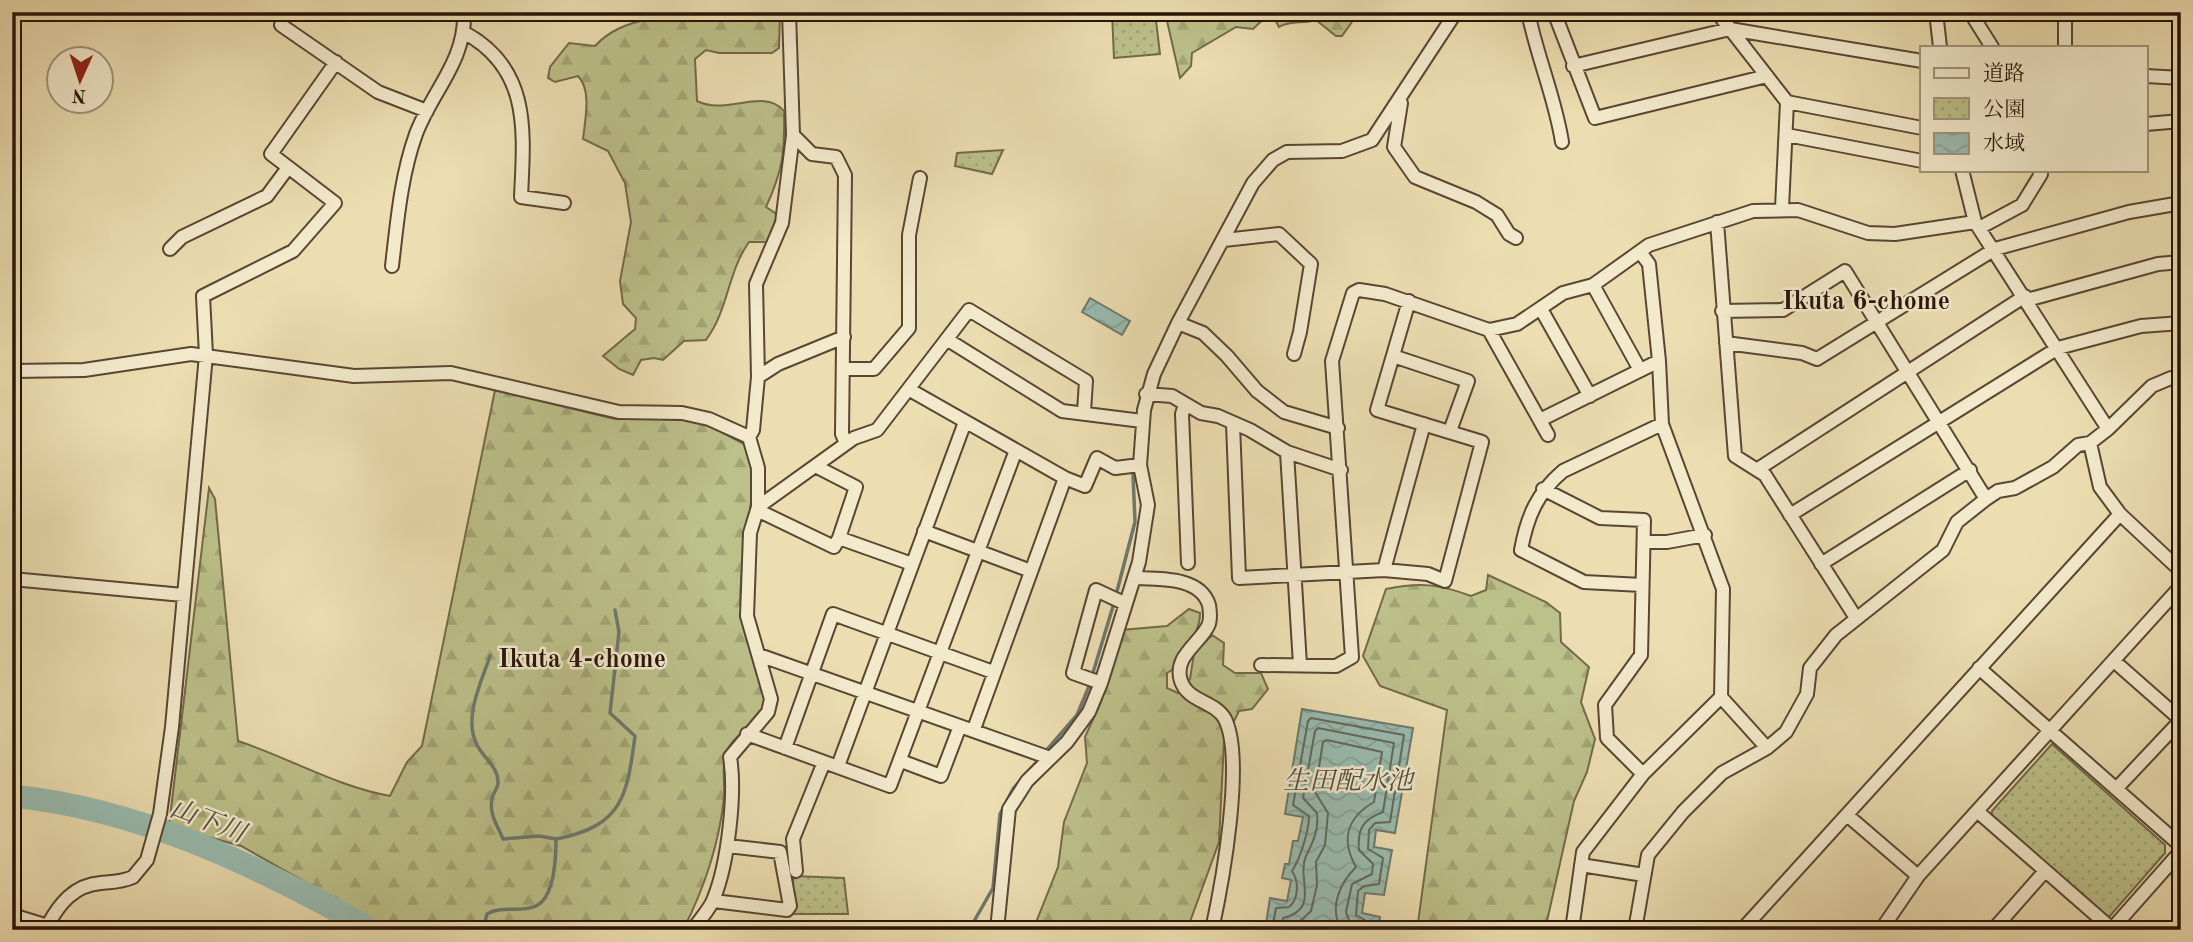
<svg xmlns="http://www.w3.org/2000/svg" width="2193" height="942" viewBox="0 0 2193 942" font-family="'Old Standard TT','Noto Serif JP',serif">
<style>
.forest{fill:url(#forest-firs);stroke:#726a4a;stroke-width:2}
.park{fill:url(#park-dots);stroke:#726a4a;stroke-width:2}
.water{fill:url(#water-waves);stroke:#6c786e;stroke-width:2}
.lines{fill:none;stroke-linecap:round;stroke-linejoin:round}
.shore{stroke:#60685d;stroke-width:2}
.stream{stroke:#6c786e;stroke-width:3.5}
.river{stroke:#99bcb0;stroke-width:23}
.minor-casing{stroke:#594634;stroke-width:16}
.minor{stroke:#f3eacc;stroke-width:12}
.labels{text-anchor:middle;stroke-width:5;stroke-linejoin:round;paint-order:stroke}
.neighbourhood-label{font-size:26px;font-weight:bold;fill:#28130a;stroke:#f3eacc}
.water-label{font-size:26px;font-style:italic;fill:#504e44;stroke:#f3eacc}
</style>
<defs>
<pattern id="forest-firs" width="22" height="20" patternUnits="userSpaceOnUse" patternTransform="scale(1.75)"><rect width="22" height="20" fill="#bcc089"/><path d="M5 1l3.5 6h-7zM16 11l3.5 6h-7z" fill="#a2a475"/></pattern>
<pattern id="park-dots" width="8" height="8" patternUnits="userSpaceOnUse" patternTransform="scale(1.75)"><rect width="8" height="8" fill="#bcc089"/><path d="M2 2h.1M6 6h.1" fill="none" stroke="#a2a475" stroke-width="1.8" stroke-linecap="round"/></pattern>
<pattern id="water-waves" width="16" height="10" patternUnits="userSpaceOnUse" patternTransform="scale(1.75)"><rect width="16" height="10" fill="#99bcb0"/><path d="M0 5q4-4 8 0t8 0" fill="none" stroke="#84a196"/></pattern>
</defs>
<rect width="100%" height="100%" fill="#ecdeb1"/>
<filter id="stains"><feTurbulence type="fractalNoise" baseFrequency=".00286" numOctaves="4"/><feColorMatrix values="0 0 0 0 .2 0 0 0 0 .09 0 0 0 0 .02 0 0 0 .5 -.17"/></filter>
<radialGradient id="worn" r=".72"><stop offset=".6" stop-color="#630" stop-opacity="0"/><stop offset="1" stop-color="#630" stop-opacity=".3"/></radialGradient>
<path class="forest" d="M683,12H780L779,48L772,53H719L706,50L695,59L697,101C726,116 764,87 784,111C785,152 783,170 766,207L778,215L769,242H749C727,273 729,309 706,340L684,341L663,360L654,358L641,360L633,375L619,369L603,356L635,329L636,318L623,304L620,281L631,222L625,183L608,151L583,139C585,120 592,90 578,76L555,82L548,78L550,67L569,43L595,46C610,30 628,23 650,19C664,16 669,19 683,12Z
M1165,12H1359L1342,36H1336L1316,20C1303,24 1290,20 1279,27L1273,16L1269,14L1253,29L1236,27L1192,53L1191,66L1180,78Z
M495,390L615,419H681L710,426L748,446C763,507 730,568 744,630C748,649 773,689 765,706C758,724 729,737 725,756C722,769 725,784 724,798C719,844 704,889 683,930H391L241,846L169,826L209,488L215,499L238,741C290,758 335,786 390,796L407,762L422,746Z
M1488,575L1546,602L1560,613L1561,642L1589,667L1581,702L1595,739L1587,772L1574,801L1545,930H1417L1447,710L1380,686L1363,656L1386,589C1420,582 1439,584 1471,596L1486,590Z
M1189,609L1200,613C1200,638 1182,643 1175,668L1167,673V688L1178,693L1190,679L1194,653L1212,635L1224,643L1223,665L1235,673H1261L1268,689L1252,709L1239,711L1224,741L1219,842L1187,930H1033L1058,867L1064,822L1087,763L1085,737L1101,702L1121,630L1167,626Z"/>
<path class="park" d="M1112,12H1155L1160,54L1114,58Z
M1003,150L992,174L955,166L957,153Z
M2052,744L2165,845V853L2109,917H2105L1992,815V811Z
M793,876L844,878L848,914H794Z"/>
<path class="water" d="M1090,298L1130,321L1122,335L1082,312Z
M1302,709L1413,728L1395,833L1376,830L1374,847L1392,850L1384,895L1365,893L1362,913L1380,917L1378,930H1265L1270,898L1287,901L1291,880L1282,878L1285,864H1289L1293,841H1298L1303,817L1285,814Z"/>
<g class="lines">
<path class="shore" d="M1272,930L1276,908L1289,907C1299,899 1299,881 1292,871C1300,859 1309,831 1309,816L1293,805L1308,721L1311,718L1404,735L1390,822L1375,823L1369,830L1368,849L1383,858L1379,884L1364,886L1358,891L1356,915L1370,923L1371,930
M1281,930L1283,918C1321,909 1296,878 1306,856C1313,842 1319,830 1317,813L1303,798L1315,731L1318,728L1394,743L1383,812C1364,819 1357,828 1359,850L1373,864L1372,874L1352,884L1346,912L1350,923L1361,930
M1291,930L1311,911L1317,885L1316,862L1325,845L1328,813L1315,792L1323,742L1327,740L1382,752L1374,802C1348,817 1340,839 1356,867C1340,883 1328,908 1342,930"/>
<path class="stream" d="M1116,595L1135,522L1133,474
M1092,676L1114,603
M1045,752L1077,715L1090,684
M556,839C623,826 627,796 635,736L610,713L619,632L615,610
M483,930L487,914C502,905 521,913 536,906C555,897 556,856 556,839L539,836L503,839C497,824 489,815 492,798C493,793 498,788 498,783C499,768 483,757 477,745C463,718 481,683 490,656
M969,930L993,888L1000,814L1013,789L1040,758"/>
<path class="river" d="M12,796C142,809 260,867 372,930"/>
<defs>
<path id="minor" d="M1528,12C1537,57 1555,97 1562,142
M1554,12L1595,118L1767,76
M1717,12L1787,102L1922,128
M1936,12L1940,47
M1970,12L1992,47
M281,25L378,92L427,111
M465,33C531,69 524,132 521,197L564,203
M2065,47V12
M1573,66L1730,29L1922,61
M2146,76L2181,78
M1401,103L1394,147L1415,177L1476,202L1497,215L1509,234L1516,238
M2146,124L2181,121
M793,135L812,154L836,157L845,175L842,434L846,443
M1787,135L1922,161
M1962,170L1975,222L2108,429
M1782,208L1787,102
M1717,222L1735,456L1765,475L1856,618
M1981,227L2022,205L2041,174L2039,170
M1224,240L1279,234L1311,264L1300,332L1294,354
M170,249L182,237L267,196L287,169
M1640,252L1649,264L1659,361L1662,424L1723,589L1721,697L1767,748
M392,266C397,223 401,175 416,134C432,91 466,61 464,12
M1593,285L1640,370
M2027,300L2158,264L2181,262
M1541,309L1590,396
M1722,311L1783,310L1845,271L1986,499
M1178,323L1203,333L1227,356L1257,391L1284,412L1338,428
M1489,330L1548,435
M948,340L1062,411L1142,421
M1726,343L1802,353L1817,359L1995,249L2129,212L2181,203
M1393,356L1468,381L1450,431
M843,369H874L909,328V235L920,178
M12,371L84,370L191,354L354,376L451,373L619,412L682,413L709,419L749,437L758,468V507L750,533L747,616L771,699L768,712L730,757C736,793 728,863 714,898C711,908 699,920 693,930
M758,377L778,364L844,337
M910,390L1065,478L1085,486L1097,458L1115,468L1140,465
M1146,394L1172,396L1201,413L1218,416L1250,430L1287,452L1341,470
M1185,405L1182,414L1188,563
M1540,420L1659,361
M1233,424L1239,578L1384,570L1424,424
M749,437L753,430L758,377L756,284L782,223L793,135L789,12
M2090,443L2100,487L2120,514L2181,571
M1287,452L1300,665
M817,467L856,487L839,538L912,564
M1758,469L2025,296
M1543,489L1600,518L1644,520L1641,655L1605,705L1607,738L1643,774
M758,507L854,438L877,430L969,310L1086,381L1084,412
M757,510L834,547L839,538
M1790,515L2058,348L2141,326L2181,323
M924,531L1031,571
M1644,542H1667L1705,535
M1821,564L1970,470
M1384,570L1428,574L1445,581L1482,442L1377,410L1409,301
M1134,578C1158,579 1200,576 1209,605C1210,611 1211,620 1208,626C1199,644 1173,657 1181,681C1188,702 1215,701 1225,719C1245,760 1222,884 1212,930
M12,579L183,595
M1642,585L1584,582L1521,550C1527,517 1537,493 1563,471L1662,424
M759,655L1050,758
M2114,661L2181,720
M1261,665L1336,666L1352,657L1332,361L1353,293L1359,290L1385,294L1489,330L1517,324L1563,293L1593,285L1649,245L1753,211L1798,210L1868,233L1895,234L1975,222
M1979,668L2181,846
M1101,683L1073,673L1096,590L1124,603
M974,729L1065,478
M747,734L890,786L1016,450
M785,748L833,614L993,672
M901,761L941,776L960,726
M838,766L965,422
M2116,789L2181,720
M1977,811L2112,929
M1847,815L1918,876
M1581,865L1644,875
M796,871L793,839L824,762
M714,901L787,910L790,906L780,852L728,846
M12,915L61,930
M48,925C59,904 74,885 101,883C112,882 122,882 133,877L147,860L160,814L172,727L206,355L203,296L293,251L335,203L271,154L336,62
M997,930L1009,809L1027,781L1067,742L1089,712L1101,683L1139,562L1148,505L1140,465L1144,410L1154,374L1178,323L1253,183L1273,160L1287,152L1342,151L1372,140L1456,12
M1572,930L1583,852L1643,774L1721,697
M1635,930L1648,855L1683,812L1722,773L1767,748L1786,732L1807,694L1810,668L1836,635L1943,550L1957,522L1986,499L1998,491L2015,488L2053,467L2078,445L2090,443L2108,429L2152,386L2171,378
M1742,930L2120,514
M1881,930L1918,876L2181,586
M1993,930L2045,871
M2111,930L2181,851
M2176,930L2181,924"/>
</defs>
<use href="#minor" class="minor-casing"/>
<use href="#minor" class="minor"/>
</g>
<g class="labels">
<g class="neighbourhood-label">
<text x="1866" y="309">Ikuta 6-chome</text>
<text x="582" y="667">Ikuta 4-chome</text>
</g>
<g class="water-label">
<text x="1348" y="789">生田配水池</text>
<text transform="translate(208 820) rotate(21)" y="9">山下川</text>
</g>
</g>
<rect width="2193" height="942" fill="none" stroke="#ecdeb1" stroke-width="42"/>
<rect x="14" y="14" width="2165" height="914" fill="none" stroke="#28130a" stroke-width="3.5"/>
<rect x="21" y="21" width="2151" height="900" fill="none" stroke="#28130a" stroke-width="2"/>
<rect x="1920" y="46" width="228" height="126" fill="#f3eacc" stroke="#a2947e" stroke-width="2"/>
<rect x="1934" y="68" width="35" height="10" fill="#f3eacc" stroke="#a2947e" stroke-width="2"/>
<text x="1983" y="80" font-size="21" fill="#28130a">道路</text>
<rect x="1934" y="98" width="35" height="21" fill="url(#park-dots)" stroke="#a2947e" stroke-width="2"/>
<text x="1983" y="116" font-size="21" fill="#28130a">公園</text>
<rect x="1934" y="133" width="35" height="21" fill="url(#water-waves)" stroke="#a2947e" stroke-width="2"/>
<text x="1983" y="150" font-size="21" fill="#28130a">水域</text>
<g transform="translate(80 80) rotate(183)"><circle r="33" fill="#f3eacc" stroke="#a2947e" stroke-width="2"/>
<path d="M0-5L12 26L0 18L-12 26Z" fill="#8f2418"/>
<text y="-10" font-size="19" font-weight="bold" text-anchor="middle" fill="#28130a">N</text>
</g>
<rect width="100%" height="100%" filter="url(#stains)"/>
<rect width="100%" height="100%" fill="url(#worn)"/>
</svg>
